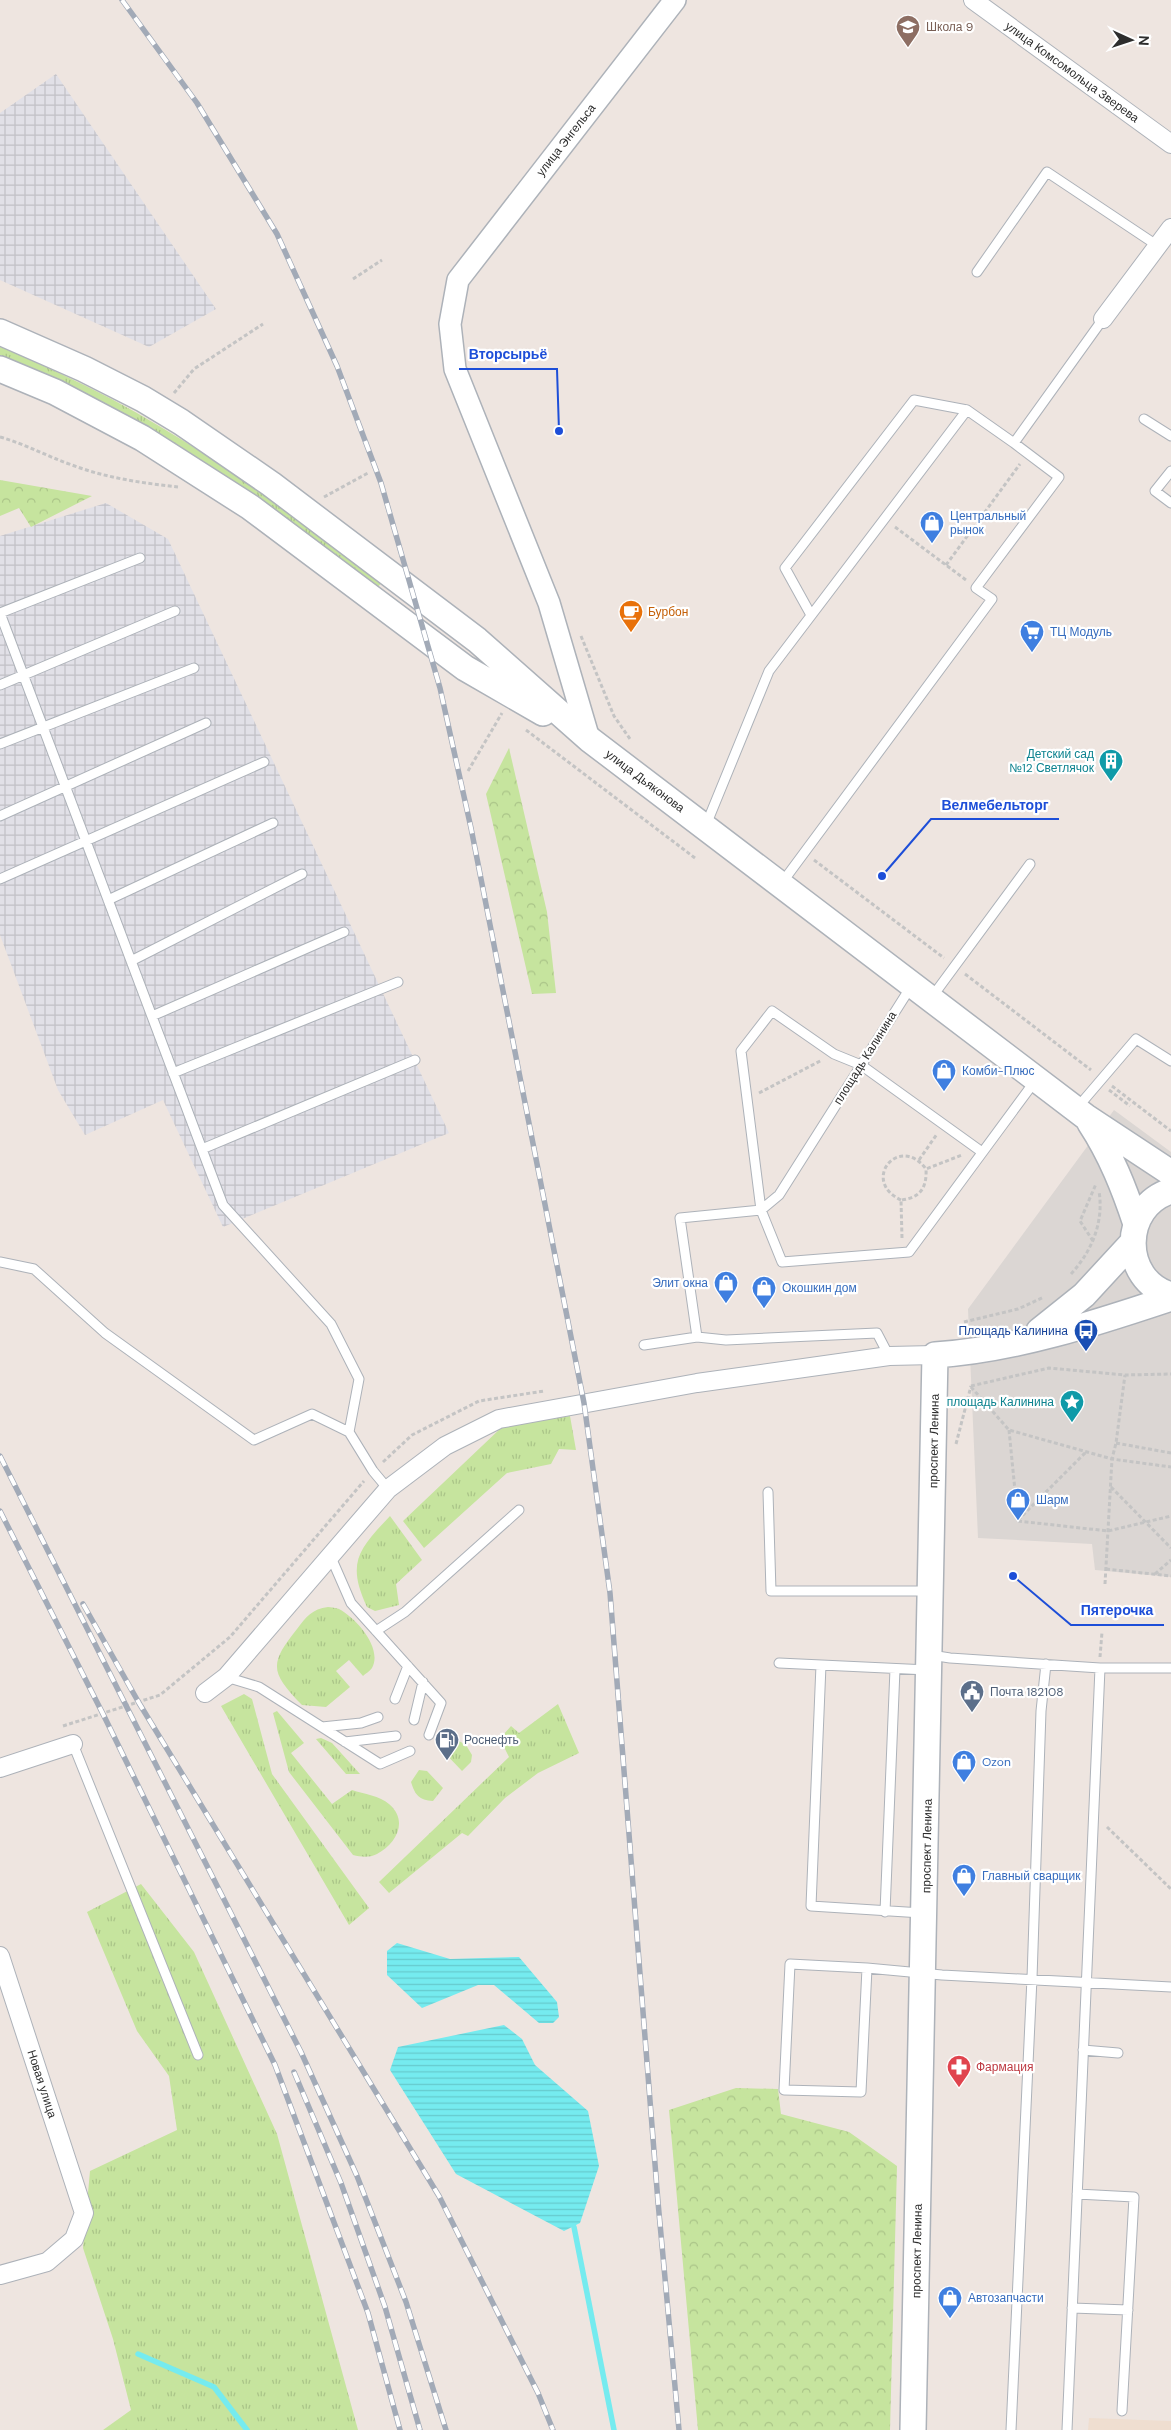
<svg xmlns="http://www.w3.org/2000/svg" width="1171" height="2430" viewBox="0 0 1171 2430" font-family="'DM Sans',sans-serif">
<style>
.industrial{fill:url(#industrial-grid)}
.education{fill:#efded0}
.grass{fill:url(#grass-tufts)}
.forest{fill:url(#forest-crowns)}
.plaza{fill:#dbd6d3}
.water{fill:url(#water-rules)}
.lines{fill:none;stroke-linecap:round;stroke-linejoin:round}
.stream{stroke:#75ebef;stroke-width:5.5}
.service-casing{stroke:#adb2b9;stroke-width:11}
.minor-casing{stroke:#adb2b9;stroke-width:20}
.tertiary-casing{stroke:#adb2b9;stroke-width:24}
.secondary-casing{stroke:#adb2b9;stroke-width:28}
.path{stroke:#c4c4c4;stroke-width:3;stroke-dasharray:4 2.5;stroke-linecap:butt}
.service{stroke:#fff;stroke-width:9}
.minor{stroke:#fff;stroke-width:18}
.tertiary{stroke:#fff;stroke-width:21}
.secondary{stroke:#fff;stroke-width:25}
.rail-casing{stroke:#a2aab7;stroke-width:5.5}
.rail{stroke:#fff;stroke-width:4;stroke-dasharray:11;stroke-linecap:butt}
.labels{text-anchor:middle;stroke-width:4.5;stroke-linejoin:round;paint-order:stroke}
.education-label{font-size:12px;fill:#785e54;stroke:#fff;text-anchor:start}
.street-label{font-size:12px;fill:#2d2d2d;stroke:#fff}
.shop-label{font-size:12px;fill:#366cbe;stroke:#fff;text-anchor:start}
.food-label{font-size:12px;fill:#c56008;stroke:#fff;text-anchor:start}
.culture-label{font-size:12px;fill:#0d838f;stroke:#fff;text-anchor:end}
.transit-label{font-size:12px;fill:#164399;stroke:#fff;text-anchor:end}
.service-label{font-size:12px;fill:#4e5e75;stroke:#fff;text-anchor:start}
.health-label{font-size:12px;fill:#be3a42;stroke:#fff;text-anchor:start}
.leader{fill:none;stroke:#1d4ed8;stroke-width:2}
.callout-dot{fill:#1d4ed8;stroke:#fff;stroke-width:2}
.callout-label{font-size:14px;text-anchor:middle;font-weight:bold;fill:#1d4ed8;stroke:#fff;stroke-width:4.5;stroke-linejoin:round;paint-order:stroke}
</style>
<defs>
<pattern id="industrial-grid" width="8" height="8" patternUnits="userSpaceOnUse" patternTransform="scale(1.25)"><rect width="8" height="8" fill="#e1e0e7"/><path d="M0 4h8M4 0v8" fill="none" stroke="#c1c0c6"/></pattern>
<pattern id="grass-tufts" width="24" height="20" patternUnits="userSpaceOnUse" patternTransform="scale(1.25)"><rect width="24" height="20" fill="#c6e49e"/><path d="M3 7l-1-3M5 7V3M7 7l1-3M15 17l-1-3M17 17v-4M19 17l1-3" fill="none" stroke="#aac488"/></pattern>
<pattern id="forest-crowns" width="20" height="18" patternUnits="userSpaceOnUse" patternTransform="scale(1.25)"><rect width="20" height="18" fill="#c6e49e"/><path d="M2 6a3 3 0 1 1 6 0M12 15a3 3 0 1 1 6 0" fill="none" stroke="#aac488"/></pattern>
<pattern id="water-rules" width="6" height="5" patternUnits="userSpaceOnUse" patternTransform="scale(1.25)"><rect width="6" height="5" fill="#75ebef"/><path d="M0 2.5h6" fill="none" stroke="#66cacd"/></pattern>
</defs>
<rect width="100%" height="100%" fill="#eee5e0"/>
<path class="industrial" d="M56,74L216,309L149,347L0,280V113Z
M106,503L168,539L449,1133L223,1227L163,1100L85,1135L58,1090L0,935V536Z"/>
<path class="education" d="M1089,2418L1171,2421V2430H1088Z"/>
<path class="grass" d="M0,347C20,354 39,364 59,373C177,427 278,504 383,581L378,587L184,449L81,392L0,355Z
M570,1416L576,1450L559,1449L551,1464L507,1473L424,1548L403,1521L502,1427Z
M390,1516L422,1560L396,1584L399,1605L375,1611L367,1607C346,1562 359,1549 390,1516Z
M328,1607C331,1607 336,1608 339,1609C356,1618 383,1648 372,1668C370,1671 365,1674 363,1676L349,1660L336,1671L350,1687L326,1707L302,1705C270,1672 269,1664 297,1629C306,1617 312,1609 328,1607Z
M244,1694L252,1699L272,1774L369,1908L349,1925L221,1706Z
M558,1704L579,1753L538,1773L505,1798L468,1836L462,1833L389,1893L379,1882L509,1757L504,1747L503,1735L511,1726L519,1733Z
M277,1711L304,1743L291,1753L332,1804L352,1790C364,1794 380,1796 389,1804C409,1821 396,1844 377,1854C369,1858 361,1857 353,1855L289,1772L273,1713Z
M321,1738L332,1743L360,1774H346L316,1739Z
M459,1741L466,1745L472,1755L471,1762L462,1771L441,1749L451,1742Z
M419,1770L427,1771L443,1788L433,1801C419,1800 415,1795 411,1782Z
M141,1884L194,1952L277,2134L358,2430H103L131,2410L113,2339L83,2248L90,2171L177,2130L169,2076L137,2031L87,1912Z"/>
<path class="forest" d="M0,480L92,496L31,527L19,508L0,516Z
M509,748L547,912L556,993L532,994L486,794Z
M736,2088L778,2089L781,2114L849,2132L897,2166L890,2430H698L669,2110Z"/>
<path class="plaza" d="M1114,1110L1171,1152V1577L1095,1570L1092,1544L978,1538L968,1309Z"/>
<path class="water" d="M397,1943L450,1959L519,1957L557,2002L559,2017L553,2023H539L494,1985H478L422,2008L387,1975V1951Z
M504,2025L522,2039L535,2065L588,2111L599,2166L580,2223L564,2231L456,2174L390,2070L398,2047Z"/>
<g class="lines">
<path class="stream" d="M574,2227L614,2430
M138,2354L214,2387L247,2430"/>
<defs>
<path id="service" d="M977,272L1047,172L1158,246
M1144,419L1171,436
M1171,471L1155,491L1171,503
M0,613L223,1205L331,1324L359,1379L349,1432
M0,613L140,558
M811,615L785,568L914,400L967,410
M0,685L175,611
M0,744L194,668
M0,816L206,723
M706,825L769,671L967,410L1014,443L1103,319
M0,879L264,762
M781,884L992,599L976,588L1059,477L1014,443
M108,900L273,823
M131,961L302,874
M932,997L1030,864
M152,1016L344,932
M173,1073L398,982
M1077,1108L1136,1039L1171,1061
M202,1149L415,1060
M982,1152L861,1065L834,1054L772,1011L741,1051L761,1210L782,1262L909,1252L1035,1081
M0,1262L34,1269L105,1333L254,1440L312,1414L349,1432L373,1471L388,1489
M644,1345L697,1337
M889,1356L877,1333L726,1340L697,1337L680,1218L761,1210L779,1195L912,985
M768,1492L771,1591H929
M330,1555L351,1603L441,1703L429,1735
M376,1631L405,1612L519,1510
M931,1655L950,1658L1100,1668H1171
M779,1663L928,1670
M821,1665L811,1906L922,1913
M226,1677L259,1687L380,1764L410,1751
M395,1699L408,1666
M414,1720L423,1682
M322,1727L361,1723L378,1717
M345,1742L396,1736
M73,1744L198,2055
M885,1912L895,1669
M867,1968L861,2092L784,2090L790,1964L867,1968L942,1975L1171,1987
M1083,2050L1118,2053
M1077,2194L1134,2197L1122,2411
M1072,2308L1128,2310
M1011,2430L1032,1978L1041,1711L1046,1664
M1067,2430L1100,1668"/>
<path id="minor" d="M973,0L1171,144
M1103,319L1171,228
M205,1693L226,1677L388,1489L445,1446L499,1419L697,1383L889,1356L935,1355
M0,1768L73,1744
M0,1956L84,2213L74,2239L47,2262L0,2275"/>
<path id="tertiary" d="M589,739L549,603L455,369L450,324L458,280L675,0"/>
<path id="secondary" d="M0,332L84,369L143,399L181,422L271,484L477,640L589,739L1086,1117L1171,1173
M0,369L55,392L142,438L250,507L465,668L543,713
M1090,1123C1111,1155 1124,1188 1136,1224
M1171,1191C1121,1206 1120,1280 1171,1295
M1039,1331L1084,1295L1132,1243
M913,2430L935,1355C1014,1350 1096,1323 1171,1298"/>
</defs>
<use href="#service" class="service-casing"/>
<use href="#minor" class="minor-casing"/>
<use href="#tertiary" class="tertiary-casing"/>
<use href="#secondary" class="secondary-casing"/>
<path class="path" d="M353,279L382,260
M174,393L194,369L263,324
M0,437C28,445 46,456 72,465C106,478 142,483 178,487
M324,497L368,473
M895,527L966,580
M946,565L1020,464
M581,636L614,716L630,739
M526,730L695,858
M468,771L502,713
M814,860L944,958
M965,974L1091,1070
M1112,1086L1171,1131
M1109,1090L1130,1106
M759,1093L822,1060
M919,1160L937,1134
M901,1200C860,1181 899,1133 926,1169
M902,1238L901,1200C920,1198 927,1188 926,1169L962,1155
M1093,1241L1080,1221L1096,1184
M1071,1274C1092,1251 1104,1222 1099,1191
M964,1322L1018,1309L1044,1297
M971,1386L1049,1368L1125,1375L1171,1374
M971,1387L1009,1430L1112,1459L1171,1467
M1009,1430L1018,1521
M1116,1443L1171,1453
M956,1444L971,1386
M383,1462L412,1435L479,1401L544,1391
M1111,1487L1171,1548
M1018,1520L1086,1452
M1018,1521L1108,1531L1171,1516
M1106,1569L1171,1576
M1155,1574L1171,1560
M1105,1584L1112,1459L1116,1443L1125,1375
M1100,1657L1102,1632
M63,1726L160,1695L230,1637L364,1481
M1107,1827L1171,1889"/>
<use href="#service" class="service"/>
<use href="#minor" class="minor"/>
<use href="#tertiary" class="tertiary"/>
<use href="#secondary" class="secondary"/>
<defs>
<path id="rail" d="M122,0L197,103L277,234L337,366L381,483L440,688L471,828L584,1403L610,1593L658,2202L679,2430
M0,1456L301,2052L357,2176L406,2302L446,2430
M0,1511L103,1714L275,2065L368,2313L400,2430
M83,1604L139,1703L439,2196L538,2393L553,2430
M294,2072L341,2183L385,2307L420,2430"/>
</defs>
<use href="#rail" class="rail-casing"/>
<use href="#rail" class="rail"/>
</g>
<defs>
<symbol id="school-pin" viewBox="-11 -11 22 30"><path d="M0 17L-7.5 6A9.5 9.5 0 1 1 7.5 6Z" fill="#8d6e63" stroke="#fff"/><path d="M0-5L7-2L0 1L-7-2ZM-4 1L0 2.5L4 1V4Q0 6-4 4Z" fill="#fff"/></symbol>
<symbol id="shop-pin" viewBox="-11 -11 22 30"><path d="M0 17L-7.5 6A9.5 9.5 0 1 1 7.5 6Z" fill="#3f7fe0" stroke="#fff"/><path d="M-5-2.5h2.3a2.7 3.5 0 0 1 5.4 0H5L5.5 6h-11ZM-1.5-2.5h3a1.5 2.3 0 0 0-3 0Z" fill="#fff"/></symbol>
<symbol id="cafe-pin" viewBox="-11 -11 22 30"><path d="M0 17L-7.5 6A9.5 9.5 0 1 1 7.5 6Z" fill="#e8710a" stroke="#fff"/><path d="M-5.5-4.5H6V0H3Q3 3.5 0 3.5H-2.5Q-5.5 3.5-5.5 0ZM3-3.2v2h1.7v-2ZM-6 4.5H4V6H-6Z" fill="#fff"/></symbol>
<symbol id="supermarket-pin" viewBox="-11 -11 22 30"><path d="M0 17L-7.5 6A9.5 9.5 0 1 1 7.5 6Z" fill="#3f7fe0" stroke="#fff"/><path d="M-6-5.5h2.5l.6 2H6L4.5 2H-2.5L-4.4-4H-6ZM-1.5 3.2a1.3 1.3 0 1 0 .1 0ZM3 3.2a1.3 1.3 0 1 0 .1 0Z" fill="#fff"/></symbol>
<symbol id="building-pin" viewBox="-11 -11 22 30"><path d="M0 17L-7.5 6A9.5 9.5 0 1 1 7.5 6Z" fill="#0f9aa8" stroke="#fff"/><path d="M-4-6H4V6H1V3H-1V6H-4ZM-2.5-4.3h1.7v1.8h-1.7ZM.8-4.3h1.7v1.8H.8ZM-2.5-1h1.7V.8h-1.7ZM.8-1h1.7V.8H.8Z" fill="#fff"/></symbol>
<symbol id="bus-pin" viewBox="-11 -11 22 30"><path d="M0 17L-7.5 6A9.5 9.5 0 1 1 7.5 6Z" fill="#1a4fb4" stroke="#fff"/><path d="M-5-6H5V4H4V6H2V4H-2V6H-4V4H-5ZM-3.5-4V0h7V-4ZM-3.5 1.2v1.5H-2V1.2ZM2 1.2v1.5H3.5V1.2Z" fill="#fff"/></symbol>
<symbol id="sight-pin" viewBox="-11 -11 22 30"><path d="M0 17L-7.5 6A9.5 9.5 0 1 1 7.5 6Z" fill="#0f9aa8" stroke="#fff"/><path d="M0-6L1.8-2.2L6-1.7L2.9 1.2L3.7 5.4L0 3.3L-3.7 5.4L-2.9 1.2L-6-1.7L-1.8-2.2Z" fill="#fff"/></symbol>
<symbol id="civic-pin" viewBox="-11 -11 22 30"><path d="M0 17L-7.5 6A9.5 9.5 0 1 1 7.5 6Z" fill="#5c6f8a" stroke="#fff"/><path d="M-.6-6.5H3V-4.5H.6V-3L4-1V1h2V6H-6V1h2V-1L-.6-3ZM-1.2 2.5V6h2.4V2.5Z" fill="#fff"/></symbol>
<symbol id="fuel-pin" viewBox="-11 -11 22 30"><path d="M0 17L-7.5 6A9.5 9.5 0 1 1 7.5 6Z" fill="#5c6f8a" stroke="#fff"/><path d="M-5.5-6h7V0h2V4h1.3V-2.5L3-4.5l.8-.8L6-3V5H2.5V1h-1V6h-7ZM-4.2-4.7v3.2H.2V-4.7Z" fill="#fff"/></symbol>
<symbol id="pharmacy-pin" viewBox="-11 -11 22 30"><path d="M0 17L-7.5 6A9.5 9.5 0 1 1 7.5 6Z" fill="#e0444e" stroke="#fff"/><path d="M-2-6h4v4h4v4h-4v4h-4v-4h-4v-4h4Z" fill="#fff"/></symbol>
</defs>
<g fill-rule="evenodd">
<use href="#school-pin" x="894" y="13" width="28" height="38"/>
<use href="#shop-pin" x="918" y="509" width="28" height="38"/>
<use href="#cafe-pin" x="617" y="598" width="28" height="38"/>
<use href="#supermarket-pin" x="1018" y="618" width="28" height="38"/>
<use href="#building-pin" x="1097" y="747" width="28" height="38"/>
<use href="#shop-pin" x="930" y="1057" width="28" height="38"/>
<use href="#shop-pin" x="712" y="1269" width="28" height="38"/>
<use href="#shop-pin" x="750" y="1274" width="28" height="38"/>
<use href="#bus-pin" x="1072" y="1317" width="28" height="38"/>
<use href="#sight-pin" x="1058" y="1388" width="28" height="38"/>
<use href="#shop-pin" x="1004" y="1486" width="28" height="38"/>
<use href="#civic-pin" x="958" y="1678" width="28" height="38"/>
<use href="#fuel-pin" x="433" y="1726" width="28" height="38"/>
<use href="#shop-pin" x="950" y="1748" width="28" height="38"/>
<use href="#shop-pin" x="950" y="1862" width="28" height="38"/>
<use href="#pharmacy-pin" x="945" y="2053" width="28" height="38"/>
<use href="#shop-pin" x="936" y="2284" width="28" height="38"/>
</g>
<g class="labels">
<g class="education-label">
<text x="926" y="31">Школа 9</text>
</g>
<g class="street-label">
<text transform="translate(1072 72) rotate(36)" y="4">улица Комсомольца Зверева</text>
<text transform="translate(566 140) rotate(-52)" y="4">улица Энгельса</text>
<text transform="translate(645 781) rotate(37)" y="4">улица Дьяконова</text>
<text transform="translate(865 1058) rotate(-58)" y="4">площадь Калинина</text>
<text transform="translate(934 1441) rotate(-89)" y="4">проспект Ленина</text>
<text transform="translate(927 1846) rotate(-89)" y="4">проспект Ленина</text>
<text transform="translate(42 2084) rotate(72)" y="4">Новая улица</text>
<text transform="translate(917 2251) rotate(-89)" y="4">проспект Ленина</text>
</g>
<g class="shop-label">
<text x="950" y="520">Центральный<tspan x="950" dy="14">рынок</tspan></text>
<text x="1050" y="636">ТЦ Модуль</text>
<text x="962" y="1075">Комби-Плюс</text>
<text x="708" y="1287" text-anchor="end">Элит окна</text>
<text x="782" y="1292">Окошкин дом</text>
<text x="1036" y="1504">Шарм</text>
<text x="982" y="1766">Ozon</text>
<text x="982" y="1880">Главный сварщик</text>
<text x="968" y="2302">Автозапчасти</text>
</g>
<g class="food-label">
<text x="648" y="616">Бурбон</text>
</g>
<g class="culture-label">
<text x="1094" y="758">Детский сад<tspan x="1094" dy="14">№12 Светлячок</tspan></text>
<text x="1054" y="1406">площадь Калинина</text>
</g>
<g class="transit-label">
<text x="1068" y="1335">Площадь Калинина</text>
</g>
<g class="service-label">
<text x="990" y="1696">Почта 182108</text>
<text x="464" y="1744">Роснефть</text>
</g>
<g class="health-label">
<text x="976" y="2071">Фармация</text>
</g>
</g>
<path class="leader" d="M559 431L557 369H459M882 876L931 819H1059M1013 1576L1071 1625H1164"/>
<g class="callout-dot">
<circle cx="559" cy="431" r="5"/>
<circle cx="882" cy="876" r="5"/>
<circle cx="1013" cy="1576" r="5"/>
</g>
<g class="callout-label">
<text x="508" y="359">Вторсырьё</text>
<text x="995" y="810">Велмебельторг</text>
<text x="1117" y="1615">Пятерочка</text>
</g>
<g transform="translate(1131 40) rotate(93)" stroke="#ffffff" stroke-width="4" paint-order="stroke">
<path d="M0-4L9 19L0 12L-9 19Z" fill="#2d2d2d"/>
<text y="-8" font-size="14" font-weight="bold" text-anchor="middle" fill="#2d2d2d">N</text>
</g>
</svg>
